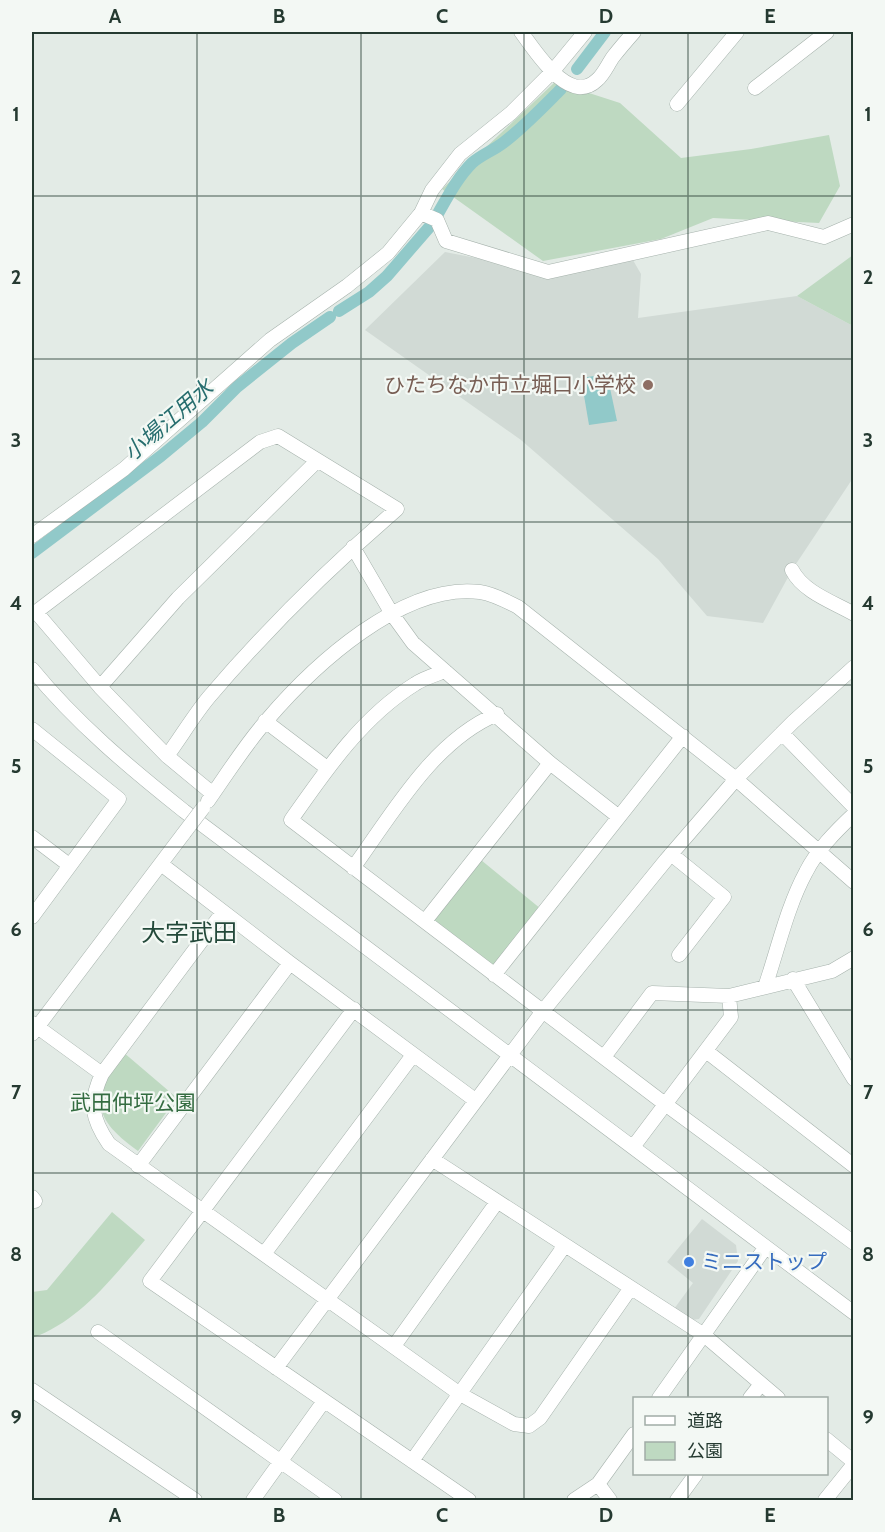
<svg xmlns="http://www.w3.org/2000/svg" width="885" height="1532" viewBox="0 0 885 1532" font-family="Cabin,'Noto Sans JP',sans-serif">
<style>
.built{fill:#d1dad5}
.green{fill:#bed9c1}
.water{fill:#91c9c9}
.lines{fill:none;stroke-linecap:round;stroke-linejoin:round}
.canal{stroke:#91c9c9;stroke-width:12}
.minor-casing{stroke:#a6b2ac;stroke-width:15}
.minor{stroke:#fff;stroke-width:14}
.minor-bridge-casing{stroke:#a6b2ac;stroke-width:15;stroke-linecap:butt}
.minor-bridge{stroke:#fff;stroke-width:14}
.grid{fill:none;stroke:#253a31;stroke-width:1.5;stroke-opacity:0.55}
.education-dot{fill:#8d6e63;stroke:#f3f8f4;stroke-width:2}
.shop-dot{fill:#3f7fe0;stroke:#f3f8f4;stroke-width:2}
.labels{text-anchor:middle;stroke-width:4.5;stroke-linejoin:round;paint-order:stroke}
.education-label{font-size:21px;fill:#785e54;stroke:#f3f8f4;text-anchor:end}
.park-label{font-size:21px;fill:#346c41;stroke:#f3f8f4}
.shop-label{font-size:21px;fill:#366cbe;stroke:#f3f8f4;text-anchor:start}
.water-label{font-size:22px;font-style:italic;fill:#266d6e;stroke:#f3f8f4}
.quarter-label{font-size:24px;fill:#23493a;stroke:#f3f8f4}
.neatline{fill:none;stroke:#253a31;stroke-width:2}
.grid-label{font-size:20px;text-anchor:middle;font-weight:bold;fill:#253a31}
</style>
<rect width="100%" height="100%" fill="#e3ebe6"/>
<path class="built" d="M445,252L548,272L630,255L641,274L638,318L797,296L853,326V478L792,570L763,623L707,616L658,559L521,440L365,330Z
M702,1219L736,1245L738,1261L699,1319L692,1320L674,1309L693,1283L667,1262Z"/>
<path class="green" d="M555,82L620,103L681,158L751,149L829,135L840,186L819,223L713,218L661,239L543,261L442,189Z
M853,255V326L797,296Z
M481,860L541,909L495,967L435,923V917Z
M123,1052L177,1098L138,1151C91,1117 92,1100 123,1052Z
M112,1212L145,1240C112,1278 80,1321 32,1338V1292L47,1290Z"/>
<path class="water" d="M607,374L617,421L589,425L581,378Z"/>
<g class="lines">
<path class="canal" d="M577,69L605,32
M436,217C447,198 457,178 472,163C481,155 494,150 503,143C524,127 542,108 561,89
M339,311L369,292L387,276L432,224
M32,553L161,456L202,422L237,387L292,343L330,317"/>
<defs>
<path id="minor" d="M521,32C535,50 569,107 597,80C604,74 608,64 613,57C620,48 627,40 634,32
M755,88L827,32
M677,104L737,32
M421,213L437,220L446,241L548,272L768,223L824,237L854,224
M32,536L124,469L270,340L347,286L388,253L421,213L432,190L460,154L511,113L552,72L585,32
M353,547L392,614L413,643L550,763L619,817
M792,570C803,592 833,602 854,614
M32,669C76,723 130,768 184,811L854,1313
M445,671C435,675 424,678 415,684C362,717 326,770 291,820L665,1104L854,1243
M100,687L178,598L317,461
M265,721L327,768
M32,729L119,799L32,917
M782,733L854,807
M167,756C181,737 194,715 209,697C266,630 330,567 397,509L278,436L260,442L36,612L100,687L167,756L213,794
M208,801C227,774 245,745 267,720C313,666 403,582 480,592C494,594 506,601 518,607L736,779L854,882
M32,837L69,865
M671,854L724,897L679,955
M161,864L290,963L475,1100
M353,868C393,813 433,741 497,714
M223,912L102,1074C89,1102 91,1118 109,1144L460,1394L514,1424L529,1426L540,1418L630,1289
M425,921L550,763
M494,975L683,736
M793,979L854,1079
M765,987C778,949 787,907 806,872C817,850 836,831 854,814
M354,1009L150,1281L469,1500
M32,1023L102,1074
M32,1034L184,833
M706,1051L854,1166
M604,1057L652,993L729,996L832,971L854,958
M633,1147L731,1017L729,996
M432,1159L704,1335L778,1398
M138,1166L290,963
M32,1197L35,1201
M264,1254L413,1055
M98,1332L335,1500
M394,1346L497,1202
M276,1368L543,1011L666,860L736,779L793,722L854,667
M32,1390L195,1500
M659,1398L765,1248
M750,1398L761,1384
M826,1439L854,1462
M412,1461L565,1245
M598,1484L610,1500
M253,1500L324,1401
M574,1500L598,1484L634,1434
M677,1500L696,1474
M825,1500L854,1464"/>
</defs>
<use href="#minor" class="minor-casing"/>
<use href="#minor" class="minor"/>
<defs>
<path id="minor-bridge" d="M184,833L203,808"/>
</defs>
<use href="#minor-bridge" class="minor-bridge-casing"/>
<use href="#minor-bridge" class="minor-bridge"/>
</g>
<path class="grid" d="M197,32V1500M361,32V1500M524,32V1500M688,32V1398M32,196H854M32,359H854M32,522H854M32,685H854M32,847H854M32,1010H854M32,1173H854M32,1336H854M688,1474V1500"/>
<circle class="education-dot" cx="648" cy="385" r="6"/>
<circle class="shop-dot" cx="689" cy="1262" r="6"/>
<g class="labels">
<g class="education-label">
<text x="636" y="392">ひたちなか市立堀口小学校</text>
</g>
<g class="park-label">
<text x="133" y="1110">武田仲坪公園</text>
</g>
<g class="shop-label">
<text x="701" y="1269">ミニストップ</text>
</g>
<g class="water-label">
<text transform="translate(168 420) rotate(-41)" y="8">小場江用水</text>
</g>
<g class="quarter-label">
<text x="189" y="941">大字武田</text>
</g>
</g>
<rect width="885" height="1532" fill="none" stroke="#f3f8f4" stroke-width="66"/>
<rect x="633" y="1397" width="195" height="78" fill="#f3f8f4" stroke="#a1aca6" stroke-width="1.5"/>
<rect x="645" y="1416" width="30" height="9" fill="#ffffff" stroke="#a1aca6" stroke-width="1.5"/>
<text x="687" y="1427" font-size="18" fill="#253a31">道路</text>
<rect x="645" y="1442" width="30" height="18" fill="#bed9c1" stroke="#a1aca6" stroke-width="1.5"/>
<text x="687" y="1457" font-size="18" fill="#253a31">公園</text>
<rect x="33" y="33" width="819" height="1466" class="neatline"/>
<g class="grid-label">
<text x="115" y="23">A</text>
<text x="279" y="23">B</text>
<text x="442" y="23">C</text>
<text x="606" y="23">D</text>
<text x="770" y="23">E</text>
<text x="16" y="121">1</text>
<text x="868" y="121">1</text>
<text x="16" y="284">2</text>
<text x="868" y="284">2</text>
<text x="16" y="447">3</text>
<text x="868" y="447">3</text>
<text x="16" y="610">4</text>
<text x="868" y="610">4</text>
<text x="16" y="773">5</text>
<text x="868" y="773">5</text>
<text x="16" y="936">6</text>
<text x="868" y="936">6</text>
<text x="16" y="1099">7</text>
<text x="868" y="1099">7</text>
<text x="16" y="1261">8</text>
<text x="868" y="1261">8</text>
<text x="16" y="1424">9</text>
<text x="868" y="1424">9</text>
<text x="115" y="1522">A</text>
<text x="279" y="1522">B</text>
<text x="442" y="1522">C</text>
<text x="606" y="1522">D</text>
<text x="770" y="1522">E</text>
</g>
</svg>
